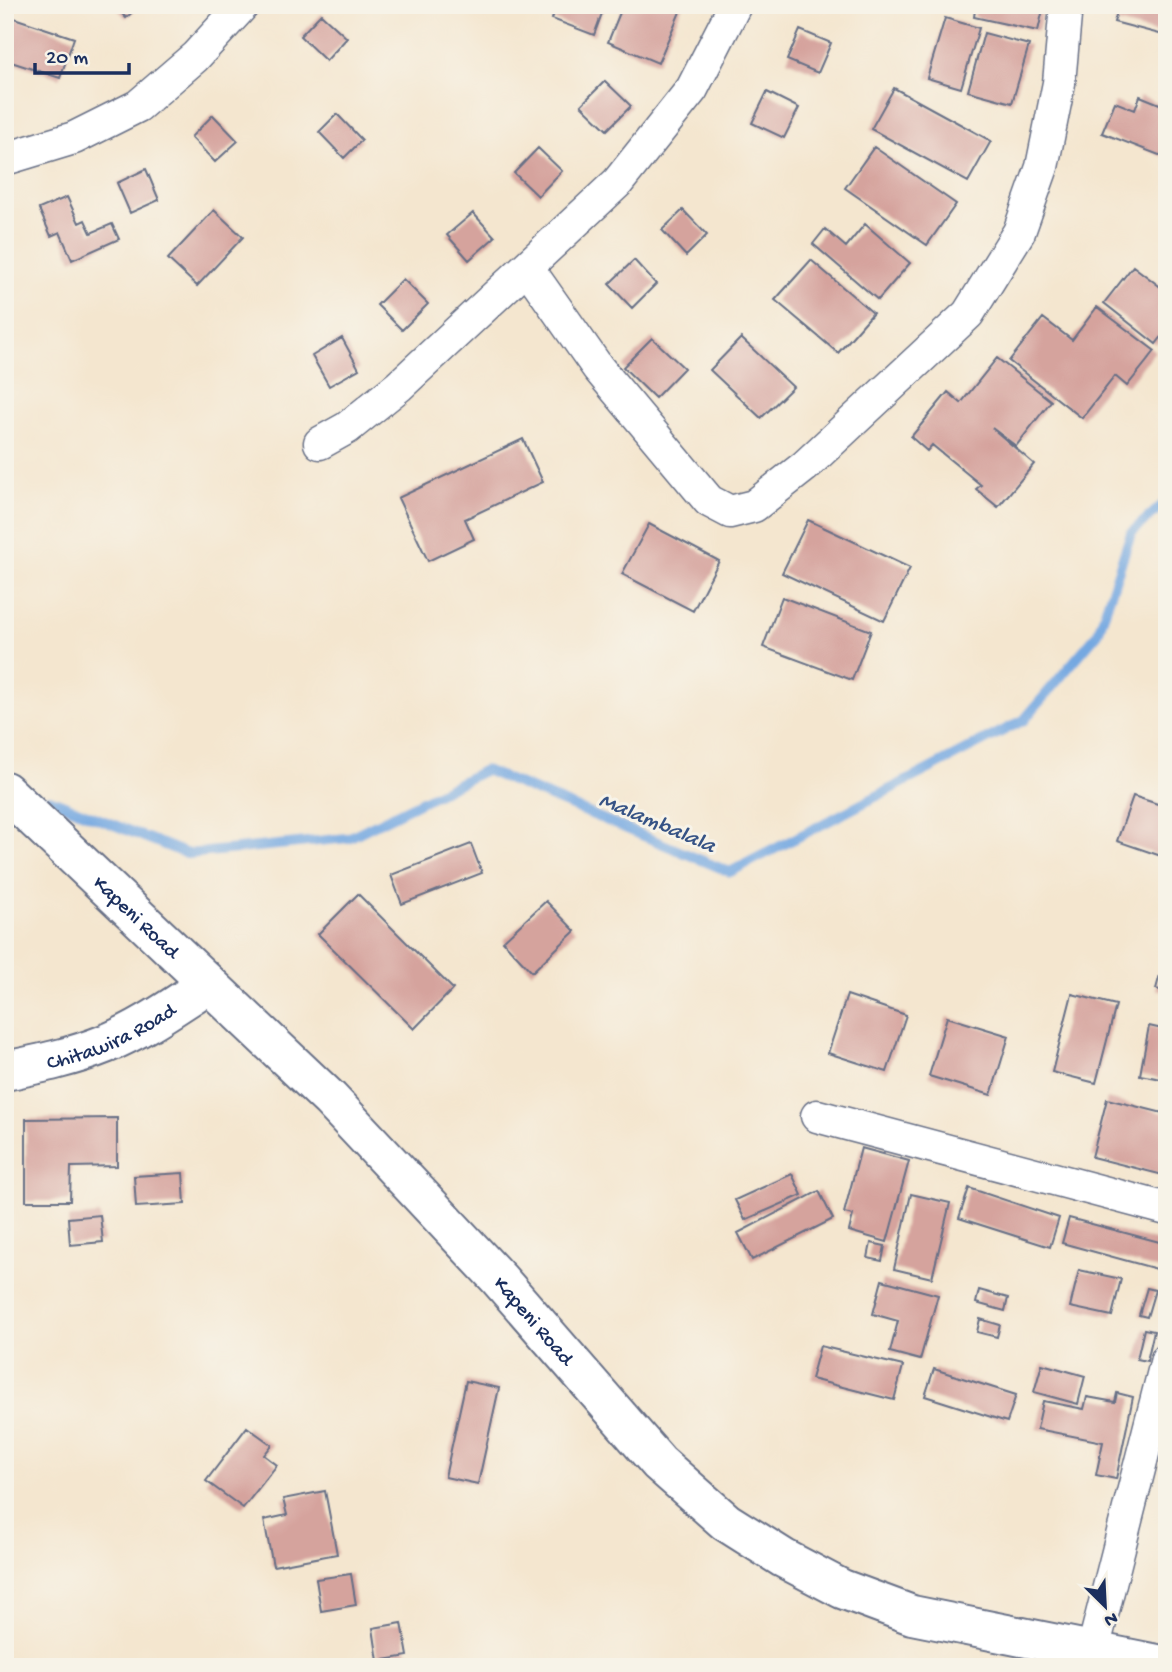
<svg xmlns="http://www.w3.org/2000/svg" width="1172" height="1672" viewBox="0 0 1172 1672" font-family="'Gochi Hand',sans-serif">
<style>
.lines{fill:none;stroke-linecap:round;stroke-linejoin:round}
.stream{stroke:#74a8e1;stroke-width:10}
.building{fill:#d5a39d}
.minor-casing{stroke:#676f86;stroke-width:35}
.tertiary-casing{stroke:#676f86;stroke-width:42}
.secondary-casing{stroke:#676f86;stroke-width:42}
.minor{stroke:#fff;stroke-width:32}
.tertiary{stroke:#fff;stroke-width:38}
.secondary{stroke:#fff;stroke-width:38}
.labels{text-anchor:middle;stroke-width:6;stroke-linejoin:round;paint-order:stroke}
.street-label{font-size:21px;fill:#1b2f5e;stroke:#f7f3e8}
.water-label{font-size:23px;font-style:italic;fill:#365385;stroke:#f7f3e8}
</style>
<rect width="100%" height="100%" fill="#f7f3e8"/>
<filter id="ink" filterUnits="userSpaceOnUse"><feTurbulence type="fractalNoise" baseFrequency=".0143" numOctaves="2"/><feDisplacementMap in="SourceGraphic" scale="14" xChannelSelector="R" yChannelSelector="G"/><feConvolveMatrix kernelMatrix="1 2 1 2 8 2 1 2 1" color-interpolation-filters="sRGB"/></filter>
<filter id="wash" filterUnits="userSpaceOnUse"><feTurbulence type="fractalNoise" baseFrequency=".00686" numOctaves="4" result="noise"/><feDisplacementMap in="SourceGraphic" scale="28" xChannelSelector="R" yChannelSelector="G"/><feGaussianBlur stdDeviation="1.57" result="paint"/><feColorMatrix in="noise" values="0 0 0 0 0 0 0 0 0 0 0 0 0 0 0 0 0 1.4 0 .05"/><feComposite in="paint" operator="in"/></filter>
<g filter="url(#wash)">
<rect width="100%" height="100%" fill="#f4e6cf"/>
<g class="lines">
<path class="stream" d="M49,799L187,854L348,838L485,770L730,872L1024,720L1098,633L1131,533L1167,501"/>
</g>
<g id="blocks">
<path class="building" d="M114,5H140L126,18Z
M557,5H605L594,35L552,19Z
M623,5H683L658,63L608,42Z
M948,5H1044L1038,31L974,17L975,10Z
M1119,5L1167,7V36L1114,22Z
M321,14L347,38L326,61L300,36Z
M5,15L74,38L60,78L5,60Z
M945,18L979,28L961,88L927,78Z
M800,30L831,43L818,73L787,60Z
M984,33L1029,45L1012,103L968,91Z
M605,81L631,106L607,130L581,105Z
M894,88L991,141L968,182L871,129Z
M767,92L799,108L784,138L752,123Z
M1140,96L1167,107V158L1102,133L1115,102L1135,110Z
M337,114L362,140L344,158L319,132Z
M213,115L238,141L215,162L191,137Z
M874,147L956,204L927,245L845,188Z
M538,148L562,171L538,196L514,173Z
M146,169L159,200L130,213L117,183Z
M67,197L79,223L85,220L91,233L112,224L119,239L72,260L60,232L51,236L39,209Z
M214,210L243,237L197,286L168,259Z
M683,210L707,235L686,256L662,230Z
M473,213L495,237L469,260L447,235Z
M865,224L910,263L878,300L813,244L825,229L846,247Z
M634,260L656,284L632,308L609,284Z
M811,260L873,313L838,353L775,300Z
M1133,266L1167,292V330L1156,344L1104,303Z
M403,279L428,304L402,330L377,305Z
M1097,307L1155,351L1127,386L1115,376L1082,418L1009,361L1043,318L1072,340Z
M342,338L359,369L329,386L312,356Z
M652,338L684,368L655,398L623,367Z
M741,338L793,387L761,418L710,370Z
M997,358L1051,401L1016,446L992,428L1034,464L998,507L976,489L981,485L932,445L927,451L911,437L948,392L961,403Z
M523,439L543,482L465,519L474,539L428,561L398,498Z
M808,520L910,568L884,621L782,573Z
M649,524L719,561L693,611L622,574Z
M782,597L871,631L852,680L763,647Z
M1133,796L1167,807V858L1117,841Z
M471,844L482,873L402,904L391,875Z
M358,894L453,989L414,1029L318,934Z
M546,901L575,931L532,972L503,941Z
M1166,953L1167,954V992L1156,989Z
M1072,994L1116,1005L1096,1083L1052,1072Z
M847,995L906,1015L887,1072L828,1053Z
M947,1017L1009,1036L991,1095L929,1076Z
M1149,1026L1167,1030V1080L1140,1075Z
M1107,1099L1167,1114V1176L1092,1157Z
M117,1118V1166L71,1167L70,1201H26V1119Z
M861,1148L909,1161L887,1242L849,1231L853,1215L844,1213Z
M183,1173L185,1204L136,1207L134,1176Z
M792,1174L802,1195L745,1220L735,1200Z
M969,1188L1059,1218L1050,1247L959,1218Z
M819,1191L833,1219L752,1260L738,1233Z
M911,1194L950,1203L932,1278L894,1269Z
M100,1215L103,1242L70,1245L68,1218Z
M1069,1218L1167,1244L1164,1271L1062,1243Z
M871,1243L885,1246L882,1261L868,1258Z
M1079,1270L1121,1279L1112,1316L1070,1307Z
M882,1280L938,1295L920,1360L890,1352L898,1321L873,1314Z
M1147,1288L1155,1290L1147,1317L1139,1315Z
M979,1290L1008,1298L1005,1311L976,1303Z
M980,1319L1000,1325L997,1337L977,1332Z
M1144,1329L1154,1331L1147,1361L1137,1359Z
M820,1346L903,1366L894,1400L811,1379Z
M1042,1364L1085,1376L1078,1404L1034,1392Z
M934,1369L1016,1395L1007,1422L925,1396Z
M466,1381L499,1388L478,1484L445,1477Z
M1117,1393L1133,1397L1116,1479L1096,1475L1103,1442L1037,1429L1043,1401L1084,1409L1087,1397L1115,1402Z
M247,1427L272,1445L264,1455L277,1465L243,1508L206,1481Z
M325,1491L337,1554L273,1566L264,1520L287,1515L283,1499Z
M351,1574L356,1605L321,1611L316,1579Z
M402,1623L408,1656L378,1661L373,1628Z"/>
</g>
</g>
<g filter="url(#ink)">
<use href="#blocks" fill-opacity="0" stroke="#676f86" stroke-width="2"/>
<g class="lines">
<defs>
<path id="minor" d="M5,159L74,138L138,106L195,57L243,5
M527,267L598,368L709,501L730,512L754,506L805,466L968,314L1019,232L1042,167L1059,83L1066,5
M320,443L347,428L399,386L618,182L692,89L735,5
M817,1116L1167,1209
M1093,1650L1167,1359"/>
<g id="tertiary">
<path id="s1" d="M5,1071C39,1064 73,1057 105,1044C142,1029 174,1006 208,984"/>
</g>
<g id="secondary">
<path id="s2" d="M5,791L330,1099L499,1279L659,1463L726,1522L783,1558L842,1589L912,1615L1167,1666"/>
</g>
</defs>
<use href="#minor" class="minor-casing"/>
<use href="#tertiary" class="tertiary-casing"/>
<use href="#secondary" class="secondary-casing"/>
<use href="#minor" class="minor"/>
<use href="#tertiary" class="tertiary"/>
<use href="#secondary" class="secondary"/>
</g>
</g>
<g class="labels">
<g class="street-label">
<text dy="7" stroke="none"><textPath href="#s2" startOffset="182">Kapeni Road</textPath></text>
<text dy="7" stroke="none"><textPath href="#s1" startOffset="112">Chitawira Road</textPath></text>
<text dy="7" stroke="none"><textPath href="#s2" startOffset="749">Kapeni Road</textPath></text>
</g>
<g class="water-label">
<text transform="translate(658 821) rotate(23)" y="8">Malambalala</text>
</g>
</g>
<rect width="1172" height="1672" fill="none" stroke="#f7f3e8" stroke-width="28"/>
<g transform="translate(1105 1606) rotate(156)" stroke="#f7f3e8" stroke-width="5" paint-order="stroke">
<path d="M0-5L12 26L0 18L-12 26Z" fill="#1b2f5e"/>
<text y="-10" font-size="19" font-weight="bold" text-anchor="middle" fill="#1b2f5e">N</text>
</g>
<path d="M35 63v10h94v-10" fill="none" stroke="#1b2f5e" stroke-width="3.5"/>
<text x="46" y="63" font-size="21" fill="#1b2f5e" stroke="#f7f3e8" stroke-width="5" paint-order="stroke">20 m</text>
</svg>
